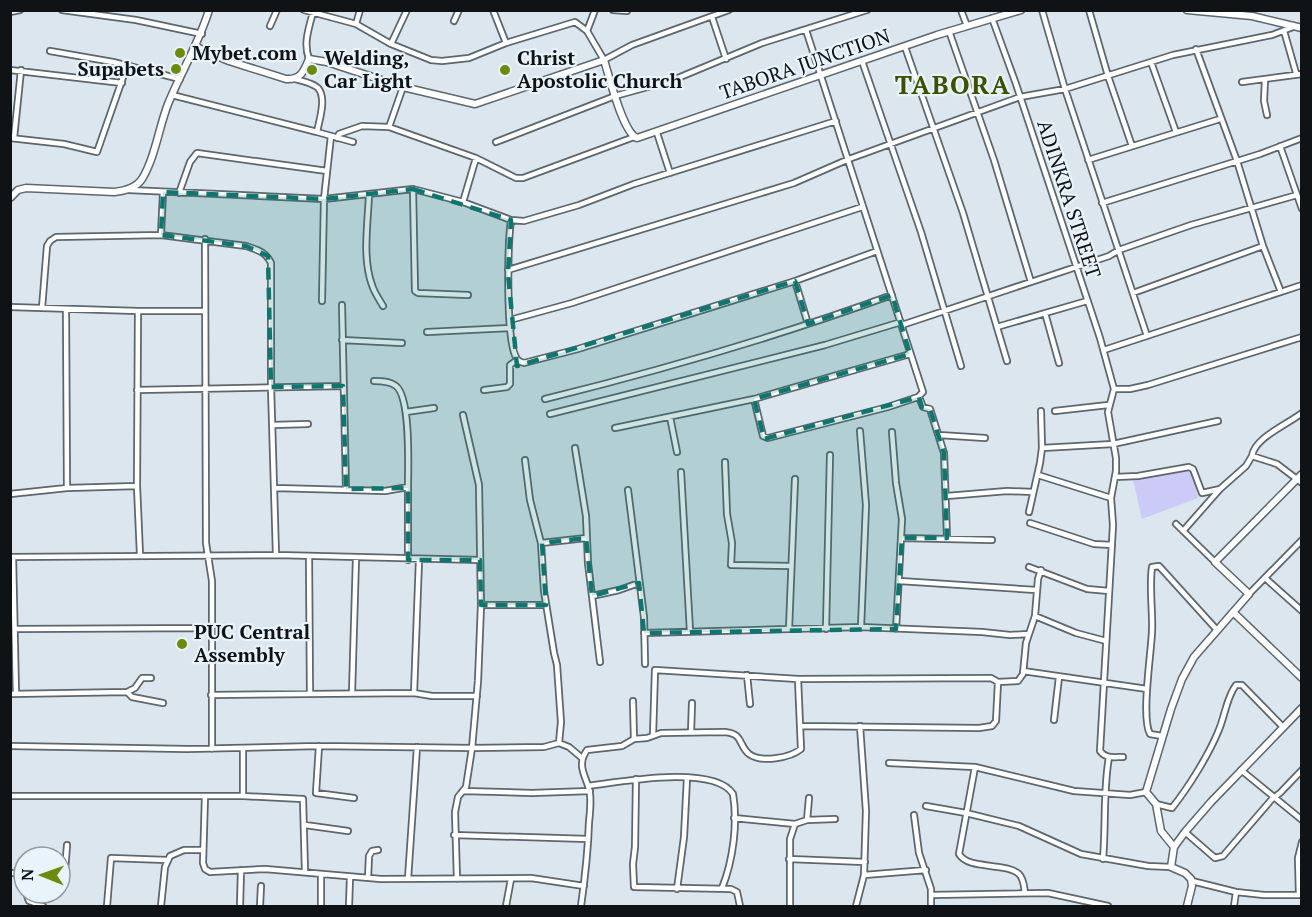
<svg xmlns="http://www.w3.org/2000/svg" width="1312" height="917" viewBox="0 0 1312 917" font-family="'PT Serif',serif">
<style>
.green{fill:#cccbf8}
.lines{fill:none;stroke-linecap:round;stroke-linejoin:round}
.street-casing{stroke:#5d666d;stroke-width:8}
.secondary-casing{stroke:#5d666d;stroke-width:9}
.street{stroke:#fff;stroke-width:4.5}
.secondary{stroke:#fff;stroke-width:6}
.marked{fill:#0f766e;fill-opacity:0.2;stroke:#0f766e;stroke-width:4.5;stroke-dasharray:12 8;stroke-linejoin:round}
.poi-dot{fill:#6c8b0c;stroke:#e9f3fb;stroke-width:2}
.labels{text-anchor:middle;stroke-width:4.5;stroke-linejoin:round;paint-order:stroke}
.poi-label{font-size:20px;font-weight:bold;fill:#0f1315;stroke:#e9f3fb;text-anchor:start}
.street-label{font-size:20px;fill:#0f1315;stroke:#e9f3fb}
.district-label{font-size:26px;font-weight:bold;letter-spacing:1.5px;fill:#3c5000;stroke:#e9f3fb}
</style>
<rect width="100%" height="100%" fill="#dbe6ee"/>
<path class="green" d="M1192,470L1198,498L1142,519L1133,480Z"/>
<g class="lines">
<defs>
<path id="street" d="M62,10L136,20L202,34
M304,10L356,24L391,44L431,60L442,61L469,58L506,43L575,22L587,31L604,60L632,45L729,10
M493,10L506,43
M613,10L627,11
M961,10L967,26
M1042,10L1065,89L1147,336
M1089,10L1108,76L1132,146
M10,12L20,10
M712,17L726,59
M992,18L1016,84L1100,338L1114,389
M454,21L459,10
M356,24L360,10
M270,26L277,10
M587,31L595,10
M949,31L994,160L1031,282
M1284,31L1296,73
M391,44L407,10
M905,47L963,213L1007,361
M1196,49L1237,161L1263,246L1281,292
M50,51L113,62L180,79
M309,59C303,43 309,28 313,12
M862,61L921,232L961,366
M1151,62L1176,132
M10,70L122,83
M295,79C302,81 313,83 318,88C327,98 319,121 317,132L353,142
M1265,79L1264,101L1267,115
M1242,82L1302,74
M172,95L317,132
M389,127L403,87
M657,133L670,173
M10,138L64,144L97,152L127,66
M14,138L21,70
M337,138L339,134L362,126L389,127L476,158L516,178H523L634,137
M496,142L615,96L673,80L762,43L867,10
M1280,146L1302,209
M1088,160L1220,119
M413,189L415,291L418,293L468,295
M129,190L324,199L413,189L463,202L511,220L524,221L579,205L634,184L836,121
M179,193L190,162L197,153L327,171
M369,194C368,223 362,258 372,285C374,292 379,299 383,306
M463,202L476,158
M1102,203L1260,154L1302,138
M511,220C508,242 505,342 517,359C519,362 521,362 524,363L578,349L795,281L877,251
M161,235L163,192
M205,239L206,543L212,581V749
M508,270L794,183L849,159L1020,97L1065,89L1173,55L1272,35L1293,27
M795,281L808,324
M1133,293L1263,246
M322,301L324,199L331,136
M342,305L346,489
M10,307L138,311H205
M42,308L47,246L50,241L56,237L161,235L246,246C258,250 266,252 271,263V387L276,555
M66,309L67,488
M138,311L137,486L140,555
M1045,313L1059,363
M510,320L572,303L862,207
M902,325L1109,256L1119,250L1191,225L1297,195
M997,327L1087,301
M427,332L511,328
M342,340L402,343
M1104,350L1302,285
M1114,389L1108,412L1116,458V471L1111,498L1113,525L1100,751C1106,759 1114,757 1123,757
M1114,389H1130L1148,385L1302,337
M137,390L343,386
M484,390L507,387L510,384V365L517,360
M919,397L923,407L930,409L944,453L947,538
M545,399C662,370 779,336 892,295
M754,399L763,436L768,438L888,407L918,397L923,392L806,30
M1055,411L1108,405
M406,412L434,408
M550,414L825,345L901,322
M670,417L677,452
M273,425L308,424
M615,428L754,399L910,354
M860,431L866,505L861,627
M892,432L896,483L902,519L896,629
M939,435L985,438
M575,448L586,516L588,563L600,662
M1042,448L1113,444L1218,421
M1252,456C1254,438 1288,424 1302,413
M725,462L727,514L732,543L731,565L791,566
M681,472L690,631
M1038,475L1111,498
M1115,477L1138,476L1189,467L1193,469L1202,493L1220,489
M275,488L385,491L408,487C408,467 411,398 396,386C390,381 381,381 374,381
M628,490L644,617L645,664
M10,494L67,488L137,486
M947,496L1007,491L1033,492
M1029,512L1040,463L1042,448L1041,411
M1030,523L1094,544L1112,545
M1176,524L1215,562
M1183,531L1220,489L1246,466L1252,456L1277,464L1302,483
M902,538L992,540
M541,543L586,538
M309,556L310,694
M10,557L276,555L480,560
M13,557L16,694
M408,560V487
M1029,567L1087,589L1109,591
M1265,578L1302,611
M900,581L1036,590
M1249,594L1302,540
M592,596L619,590L639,583
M481,605H546
M1035,616L1076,633L1106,641
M16,629L211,628
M789,629L795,479
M826,629L830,455
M644,633L861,627L982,632L1010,635L1028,634
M1023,671L1147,689
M747,675L750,704
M127,692L132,697L163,703
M352,693L356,558
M414,693L432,696H477
M10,694L127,692L135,688L142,678H151
M211,695L414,693L419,560
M633,701L634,739
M1054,720L1059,677
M800,726L979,728L992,726L996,721L998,682
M691,732L692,703
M653,735L655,670L798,679L991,678L998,682L1018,681L1023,674L1026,643L1035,616L1038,579L1041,570
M1162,736L1150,734C1141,718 1151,654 1152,632C1153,611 1149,588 1152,567L1159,566L1217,630
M559,743L569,747L582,758
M10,746L187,749L319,746L472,748L544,747L559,743L561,722L557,665L554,653L544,591L541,543L530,500L525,460
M319,746L316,793L354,798
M889,763L975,767L1074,791L1130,795L1146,792
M975,767L959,854C968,870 1005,862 1019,874C1024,879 1024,887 1025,893
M1241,770L1302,820
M636,779L635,847L633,864L634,887L731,889L737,892L740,906
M588,786C619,782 714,764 733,794C738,823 733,861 722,888
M463,791L532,793L590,791
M10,796H243L303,799L305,872
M205,796L203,863L205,869L210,872L265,869L381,879L531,878L584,886
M243,796V749
M1156,804L1172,808C1188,788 1208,756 1218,732C1225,717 1226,698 1236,685H1242L1283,727
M926,806L966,813L1019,826L1081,854L1148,866L1171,867
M914,815L919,853L931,889V906
M734,818L795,824
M807,820L835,819
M305,825L348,831
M1185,832L1215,858L1223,856L1272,799L1280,793L1302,770
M454,835L588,839
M789,859L865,862
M1103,859C1106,825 1103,791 1109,757
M10,873H24
M60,873L65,871L67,845
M864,875L926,870
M368,878L369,856L372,851L378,850
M408,879L417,747
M457,879L455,812L458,797L466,787L472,748L478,681L481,605L479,485L463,415
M1192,881L1236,892L1264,895H1299L1298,858L1302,842
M677,889L684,837L687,778
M26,893L29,901L43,906
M931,895L1048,893L1108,906
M107,906L111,858L167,860
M161,906L165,867L170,856L184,850H203
M240,906L241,870
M260,906L261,886
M321,906V874
M349,906L350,877
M506,906L511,879
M581,906C585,878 588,851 589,822C590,813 591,803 590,794C588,778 575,767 587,750L622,746L634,739L647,738L661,733L725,732C744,734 738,745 749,754C761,763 790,758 801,749L798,679
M790,906V839L795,824L807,820L809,798
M856,906L864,875L866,811L860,726
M1234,906L1236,892"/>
<path id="secondary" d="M1187,10L1252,16L1302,28
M196,47L229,61L286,79C301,80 304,71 309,59L327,62L403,87L475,104L604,60C609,76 623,133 637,138L937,35L1021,10
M10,198L18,190L26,188L114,192C124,191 136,188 142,179C155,158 159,127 168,104C181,72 199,43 209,10
M1233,612L1302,678
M1174,847L1161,831L1156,804L1146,792L1171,709L1182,679L1194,657L1249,594L1215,562L1302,474
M1187,906L1192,886L1191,879L1185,873L1171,867L1174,847L1185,832L1211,802L1302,708"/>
</defs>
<use href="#street" class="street-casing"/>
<use href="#secondary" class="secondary-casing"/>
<use href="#street" class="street"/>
<use href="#secondary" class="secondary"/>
</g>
<path class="marked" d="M413,189L511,220L508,274L517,366L795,281L808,324L892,295L910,354L754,399L764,439L919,397L922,407L930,409L944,453L947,538H902L896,629L644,633L639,583L592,596L586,538L542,543L546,605H481L480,560H408V488L346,489L343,386L271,387L268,256L246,246L161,235L163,192L324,199Z"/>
<g class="poi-dot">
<circle cx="180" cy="53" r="6"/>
<circle cx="176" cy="69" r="6"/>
<circle cx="312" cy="70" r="6"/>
<circle cx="505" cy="70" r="6"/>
<circle cx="182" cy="644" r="6"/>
</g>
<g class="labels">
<g class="poi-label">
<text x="192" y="60">Mybet.com</text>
<text x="324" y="65">Welding,<tspan x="324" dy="23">Car Light</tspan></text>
<text x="517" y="65">Christ<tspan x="517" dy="23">Apostolic Church</tspan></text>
<text x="164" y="76" text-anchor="end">Supabets</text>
<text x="194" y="639">PUC Central<tspan x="194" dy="23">Assembly</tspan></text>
</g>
<g class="street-label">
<text transform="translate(805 64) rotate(-19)" y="7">TABORA JUNCTION</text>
<text transform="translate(1069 199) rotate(72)" y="7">ADINKRA STREET</text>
</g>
<g class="district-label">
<text x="953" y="94">TABORA</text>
</g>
</g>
<rect width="1312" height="917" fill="none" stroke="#0f1315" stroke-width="24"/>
<g transform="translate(42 875) rotate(271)"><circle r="28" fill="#e9f3fb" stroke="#92999f" stroke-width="1.5"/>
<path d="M0-4.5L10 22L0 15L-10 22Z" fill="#6c8b0c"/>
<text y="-9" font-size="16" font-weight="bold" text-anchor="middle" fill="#0f1315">N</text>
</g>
</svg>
